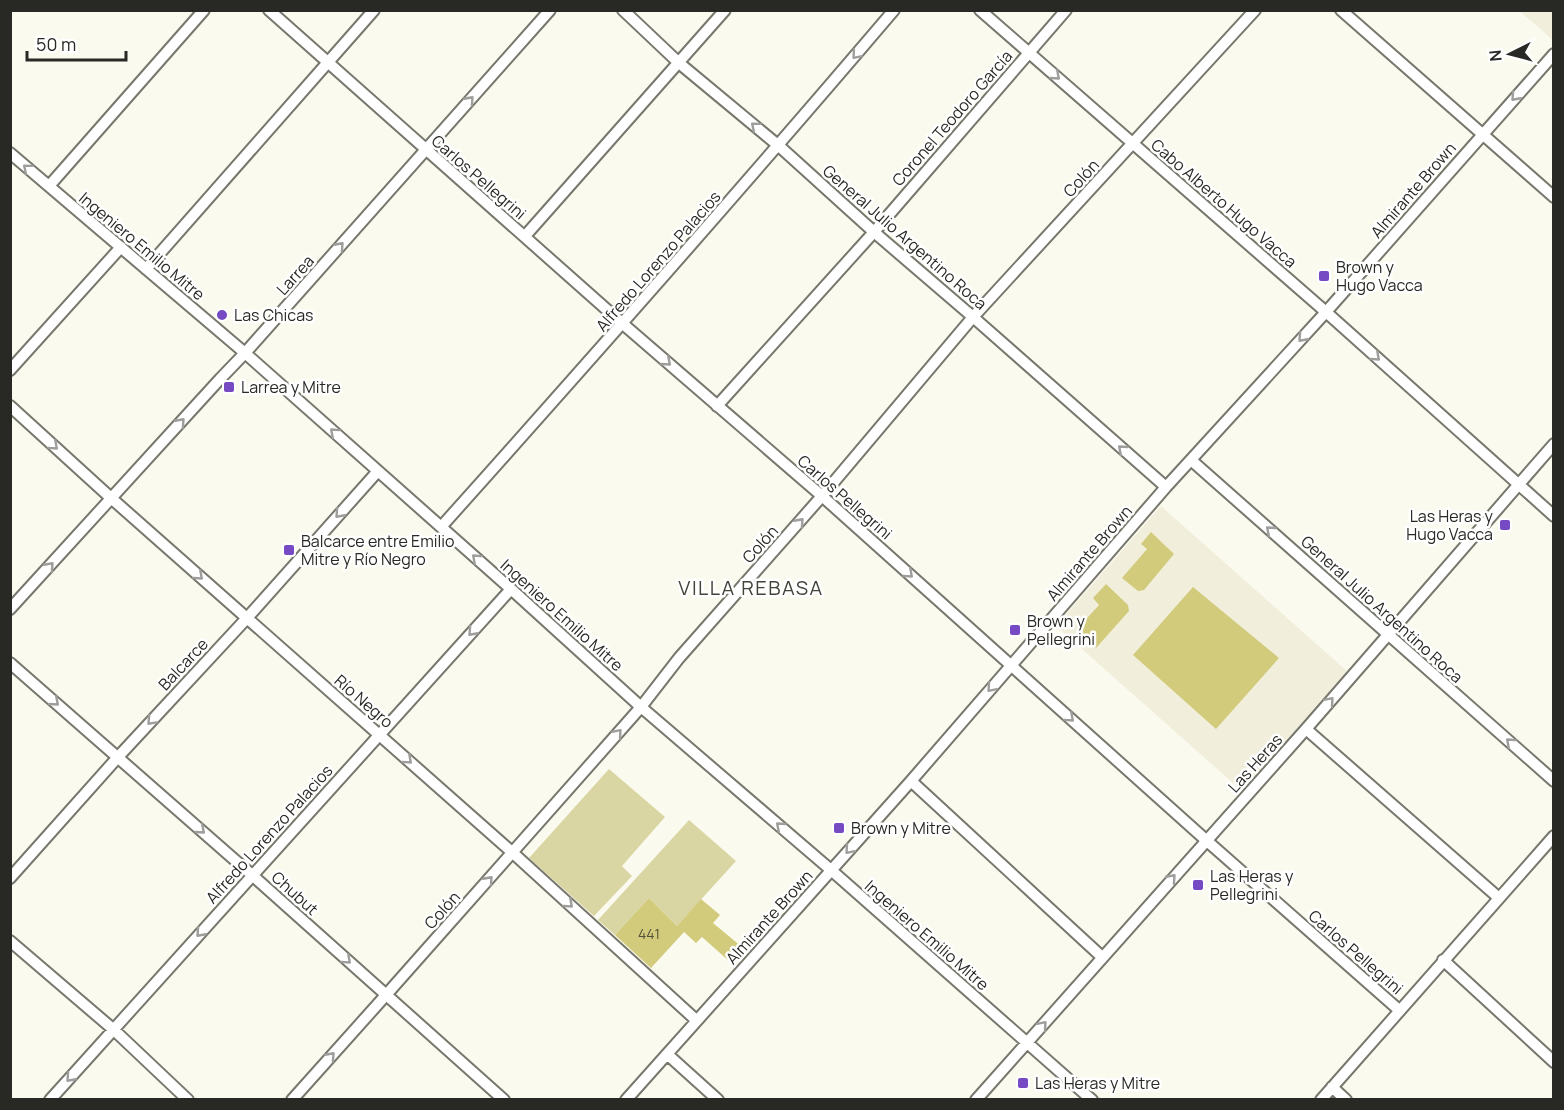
<svg xmlns="http://www.w3.org/2000/svg" width="1564" height="1110" viewBox="0 0 1564 1110" font-family="Manrope,sans-serif">
<style>
.built{fill:#f1efdc}
.green{fill:#dad6a4}
.building{fill:#d2cb7b}
.lines{fill:none;stroke-linecap:round;stroke-linejoin:round}
.street-casing{stroke:#78776d;stroke-width:14}
.street{stroke:#fff;stroke-width:10}
.oneway{stroke:#9e9e9c}
.poi-dot{fill:#754ac3;stroke:#fff;stroke-width:2}
.labels{text-anchor:middle;stroke-width:5;stroke-linejoin:round;paint-order:stroke}
.number-label{font-size:14px;fill:#52513a}
.street-label{font-size:16px;fill:#282824;stroke:#fff}
.poi-label{font-size:16px;fill:#282824;stroke:#fff;text-anchor:start}
.quarter-label{font-size:20px;letter-spacing:1.5px;fill:#44443a;stroke:#fff}
</style>
<rect width="100%" height="100%" fill="#fbfaee"/>
<path class="built" d="M1519,11H1553V41L1543,31Z
M1161,506L1348,672L1242,791L1056,626Z"/>
<path class="green" d="M609,769L665,817L622,866L632,876L594,916L529,858Z
M689,820L736,861L677,926L649,898L615,935L598,920Z"/>
<path class="building" d="M1151,532L1174,554L1144,590L1138,591L1122,578L1147,549L1141,544Z
M1106,584L1128,605L1129,611L1096,648L1077,629L1099,605L1093,598Z
M1193,587L1279,658L1216,729L1133,655Z
M649,898L677,926L701,899L720,915L713,923L742,947L729,961L702,937L696,943L684,932L651,968L615,935Z"/>
<g class="lines">
<defs>
<path id="street" d="M269,10L623,324L822,496L1207,841L1399,1010
M623,10L679,63L779,146L874,232L973,317L1166,487
M980,10L1326,312L1554,516
M1341,10L1554,197
M10,153L245,353L511,589L641,707L831,870L1092,1100
M49,186L204,10
M525,236L725,10
M146,269L374,10
M10,370L121,247
M10,406L111,498L513,853L696,1020
M717,406L874,232L1066,10
M1191,460L1554,781
M441,527C594,356 745,185 894,10
M10,609L220,379L245,353L550,10
M10,663L252,875L504,1100
M1306,729L1499,898
M911,781L1102,957
M10,878L118,757L247,618L378,471
M10,941L114,1030L188,1100
M1443,960L1554,1062
M667,1054L718,1100
M1332,1087L1346,1100
M50,1100L511,589
M292,1100L386,995L641,707L679,658L822,496L973,317L1255,10
M626,1100L911,781L1166,487L1326,312L1554,54
M976,1100L1306,729L1554,444
M1321,1100L1554,836"/>
</defs>
<use href="#street" class="street-casing"/>
<use href="#street" class="street"/>
</g>
<defs><path id="oneway-chevron" d="M-2-3.5L2.5 0L-2 3.5" fill="none" stroke-width="1.6" stroke-linecap="round" stroke-linejoin="round" transform="scale(1.5)"/></defs>
<g class="oneway">
<use href="#oneway-chevron" transform="translate(856 55) rotate(130)"/>
<use href="#oneway-chevron" transform="translate(1056 76) rotate(41)"/>
<use href="#oneway-chevron" transform="translate(1515 97) rotate(132)"/>
<use href="#oneway-chevron" transform="translate(470 100) rotate(-48)"/>
<use href="#oneway-chevron" transform="translate(755 126) rotate(-140)"/>
<use href="#oneway-chevron" transform="translate(27 168) rotate(-140)"/>
<use href="#oneway-chevron" transform="translate(340 246) rotate(-48)"/>
<use href="#oneway-chevron" transform="translate(1302 338) rotate(132)"/>
<use href="#oneway-chevron" transform="translate(1376 357) rotate(42)"/>
<use href="#oneway-chevron" transform="translate(667 362) rotate(41)"/>
<use href="#oneway-chevron" transform="translate(181 422) rotate(-48)"/>
<use href="#oneway-chevron" transform="translate(334 432) rotate(-138)"/>
<use href="#oneway-chevron" transform="translate(54 446) rotate(42)"/>
<use href="#oneway-chevron" transform="translate(1122 449) rotate(-139)"/>
<use href="#oneway-chevron" transform="translate(339 514) rotate(132)"/>
<use href="#oneway-chevron" transform="translate(800 522) rotate(-48)"/>
<use href="#oneway-chevron" transform="translate(1270 530) rotate(-139)"/>
<use href="#oneway-chevron" transform="translate(476 558) rotate(-138)"/>
<use href="#oneway-chevron" transform="translate(50 566) rotate(-48)"/>
<use href="#oneway-chevron" transform="translate(909 574) rotate(42)"/>
<use href="#oneway-chevron" transform="translate(199 576) rotate(42)"/>
<use href="#oneway-chevron" transform="translate(472 632) rotate(132)"/>
<use href="#oneway-chevron" transform="translate(991 688) rotate(131)"/>
<use href="#oneway-chevron" transform="translate(1330 701) rotate(-49)"/>
<use href="#oneway-chevron" transform="translate(55 702) rotate(41)"/>
<use href="#oneway-chevron" transform="translate(1070 718) rotate(42)"/>
<use href="#oneway-chevron" transform="translate(151 721) rotate(133)"/>
<use href="#oneway-chevron" transform="translate(618 733) rotate(-49)"/>
<use href="#oneway-chevron" transform="translate(1510 742) rotate(-138)"/>
<use href="#oneway-chevron" transform="translate(408 760) rotate(42)"/>
<use href="#oneway-chevron" transform="translate(780 826) rotate(-139)"/>
<use href="#oneway-chevron" transform="translate(201 830) rotate(41)"/>
<use href="#oneway-chevron" transform="translate(849 850) rotate(131)"/>
<use href="#oneway-chevron" transform="translate(1172 878) rotate(-48)"/>
<use href="#oneway-chevron" transform="translate(489 880) rotate(-48)"/>
<use href="#oneway-chevron" transform="translate(569 904) rotate(42)"/>
<use href="#oneway-chevron" transform="translate(200 933) rotate(132)"/>
<use href="#oneway-chevron" transform="translate(347 960) rotate(42)"/>
<use href="#oneway-chevron" transform="translate(1043 1025) rotate(-49)"/>
<use href="#oneway-chevron" transform="translate(331 1056) rotate(-48)"/>
<use href="#oneway-chevron" transform="translate(70 1078) rotate(132)"/>
</g>
<g class="poi-dot">
<rect x="1318" y="270" width="12" height="12" rx="3"/>
<circle cx="222" cy="315" r="6"/>
<rect x="223" y="381" width="12" height="12" rx="3"/>
<rect x="1499" y="519" width="12" height="12" rx="3"/>
<rect x="283" y="544" width="12" height="12" rx="3"/>
<rect x="1009" y="624" width="12" height="12" rx="3"/>
<rect x="833" y="822" width="12" height="12" rx="3"/>
<rect x="1192" y="879" width="12" height="12" rx="3"/>
<rect x="1017" y="1077" width="12" height="12" rx="3"/>
</g>
<g class="labels">
<g class="number-label">
<text x="649" y="939">441</text>
</g>
<g class="street-label">
<text transform="translate(952 118) rotate(-49)" y="6">Coronel Teodoro García</text>
<text transform="translate(479 177) rotate(41)" y="6">Carlos Pellegrini</text>
<text transform="translate(1081 178) rotate(-48)" y="6">Colón</text>
<text transform="translate(1413 190) rotate(-49)" y="6">Almirante Brown</text>
<text transform="translate(1224 203) rotate(41)" y="6">Cabo Alberto Hugo Vacca</text>
<text transform="translate(905 237) rotate(41)" y="6">General Julio Argentino Roca</text>
<text transform="translate(142 246) rotate(40)" y="6">Ingeniero Emilio Mitre</text>
<text transform="translate(658 261) rotate(-49)" y="6">Alfredo Lorenzo Palacios</text>
<text transform="translate(295 275) rotate(-48)" y="6">Larrea</text>
<text transform="translate(845 497) rotate(41)" y="6">Carlos Pellegrini</text>
<text transform="translate(760 544) rotate(-48)" y="6">Colón</text>
<text transform="translate(1089 553) rotate(-49)" y="6">Almirante Brown</text>
<text transform="translate(1382 609) rotate(42)" y="6">General Julio Argentino Roca</text>
<text transform="translate(562 615) rotate(42)" y="6">Ingeniero Emilio Mitre</text>
<text transform="translate(183 664) rotate(-47)" y="6">Balcarce</text>
<text transform="translate(364 701) rotate(41)" y="6">Río Negro</text>
<text transform="translate(1255 763) rotate(-48)" y="6">Las Heras</text>
<text transform="translate(269 834) rotate(-48)" y="6">Alfredo Lorenzo Palacios</text>
<text transform="translate(295 893) rotate(42)" y="6">Chubut</text>
<text transform="translate(442 910) rotate(-48)" y="6">Colón</text>
<text transform="translate(769 917) rotate(-48)" y="6">Almirante Brown</text>
<text transform="translate(927 935) rotate(41)" y="6">Ingeniero Emilio Mitre</text>
<text transform="translate(1356 952) rotate(41)" y="6">Carlos Pellegrini</text>
</g>
<g class="poi-label">
<text x="1336" y="273">Brown y<tspan x="1336" dy="18">Hugo Vacca</tspan></text>
<text x="234" y="321">Las Chicas</text>
<text x="241" y="393">Larrea y Mitre</text>
<text x="1493" y="522" text-anchor="end">Las Heras y<tspan x="1493" dy="18">Hugo Vacca</tspan></text>
<text x="301" y="547">Balcarce entre Emilio<tspan x="301" dy="18">Mitre y Río Negro</tspan></text>
<text x="1027" y="627">Brown y<tspan x="1027" dy="18">Pellegrini</tspan></text>
<text x="851" y="834">Brown y Mitre</text>
<text x="1210" y="882">Las Heras y<tspan x="1210" dy="18">Pellegrini</tspan></text>
<text x="1035" y="1089">Las Heras y Mitre</text>
</g>
<g class="quarter-label">
<text x="751" y="595">VILLA REBASA</text>
</g>
</g>
<rect width="1564" height="1110" fill="none" stroke="#282824" stroke-width="24"/>
<g transform="translate(1510 54) rotate(264)" stroke="#ffffff" stroke-width="4.5" paint-order="stroke">
<path d="M0-4.5L10 22L0 15L-10 22Z" fill="#282824"/>
<text y="-9" font-size="16" font-weight="bold" text-anchor="middle" fill="#282824">N</text>
</g>
<path d="M27 51v9h99v-9" fill="none" stroke="#282824" stroke-width="3"/>
<text x="36" y="51" font-size="18" fill="#282824" stroke="#ffffff" stroke-width="4.5" paint-order="stroke">50 m</text>
</svg>
